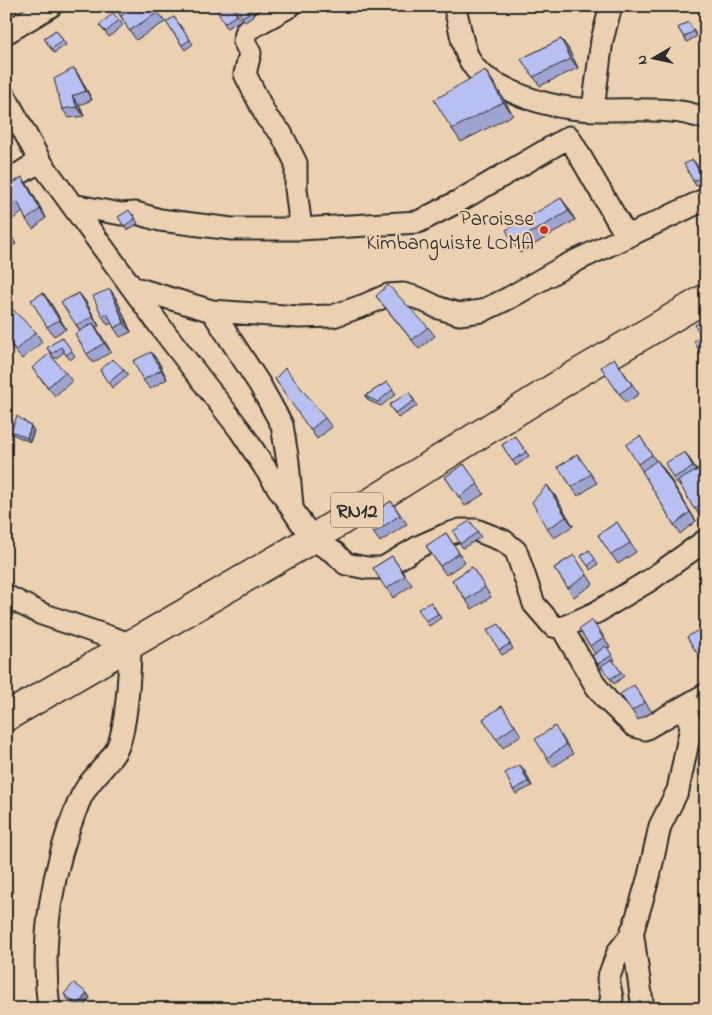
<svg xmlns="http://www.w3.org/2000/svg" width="712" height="1015" viewBox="0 0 712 1015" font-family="'Indie Flower',sans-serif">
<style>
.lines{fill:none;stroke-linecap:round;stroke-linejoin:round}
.minor-casing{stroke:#2b2b2b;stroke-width:25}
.major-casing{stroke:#2b2b2b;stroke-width:31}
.minor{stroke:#ebd0b2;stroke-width:21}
.major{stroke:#ebd0b2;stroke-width:28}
.wall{fill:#9ea4cf;stroke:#2b2b2b}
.shaded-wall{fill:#8186a9;stroke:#2b2b2b}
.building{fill:#b8bff1;stroke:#2b2b2b}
.poi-dot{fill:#c8321e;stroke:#ebd0b2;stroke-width:2}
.labels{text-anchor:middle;stroke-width:4.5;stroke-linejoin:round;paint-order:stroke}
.shield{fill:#ebd0b2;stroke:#655c54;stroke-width:1}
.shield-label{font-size:20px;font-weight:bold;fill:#2b2b2b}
.poi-label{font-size:21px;fill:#2b2b2b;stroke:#ebd0b2;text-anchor:end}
</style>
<rect width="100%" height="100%" fill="#ebd0b2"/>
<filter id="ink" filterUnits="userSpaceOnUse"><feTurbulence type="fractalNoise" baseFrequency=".02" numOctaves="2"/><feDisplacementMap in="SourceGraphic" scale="10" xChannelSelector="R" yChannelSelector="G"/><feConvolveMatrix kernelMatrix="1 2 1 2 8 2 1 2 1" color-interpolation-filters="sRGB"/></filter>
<g filter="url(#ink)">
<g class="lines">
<defs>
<path id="minor" d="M290,6L247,30L244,41L250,53L245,74L267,118L281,133L296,163V189L301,229L418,222L459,201L569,137L627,237
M454,6C461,26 461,51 475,68C482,77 492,82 503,87C526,99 554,107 580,109C613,112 648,107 680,112C688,113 697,116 706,118
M6,33L51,6
M6,98L40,161L160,326L240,430L312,539L335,553L346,564L367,568H383L420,546L445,535L460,530H476L504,541L516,551L534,604L553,626L562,628L597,612L650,580L706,540
M593,109L602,40L611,6
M6,182L40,161
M72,205L121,214L136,213L160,220L232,229H301
M132,287L212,311L299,317L333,316L365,305L388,295L403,294L418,298L439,308L459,314L482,311L509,298L567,265L706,199
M212,311L260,385L282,425L288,462L292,506
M6,596L42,614L130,644C130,667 127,734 115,752C103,771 86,782 78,804C52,868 40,940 49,1009
M562,628L596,686L607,700L634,726L645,729L706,694
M632,930L643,1009
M608,1009L612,998L608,979L618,952L632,934L649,876L660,826L678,790L691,727L685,706"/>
<path id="major" d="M6,717L312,539L570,378L706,298"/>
</defs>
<use href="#minor" class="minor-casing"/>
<use href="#major" class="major-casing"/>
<use href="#minor" class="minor"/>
<use href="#major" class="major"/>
</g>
<path class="wall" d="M114,6H128L130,10L154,6L165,22L136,40Z
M233,6L241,20L227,28L224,23Z
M248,6L254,16L245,22L242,17Z
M174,17L193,44L185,50L166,22Z
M119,20L123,25L109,37L99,25Z
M688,22L697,36L687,42L678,28Z
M56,30L66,45L54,53L44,38Z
M561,39L568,48L578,68L540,86L521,59Z
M80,77L92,100L79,105L84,116L69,118L62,109Z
M494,83L513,115L461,142L452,129Z
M696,164L705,182L696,186L693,181Z
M22,177L29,187L46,218L33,229L26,220L23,212L10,221L6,216V188Z
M561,198L575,220L520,253L513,243Z
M133,214L138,224L127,230L124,226Z
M6,227L16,244L6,250Z
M43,293L50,302L66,329L54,336L47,327Z
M79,293L86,302L99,326L96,327L111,352L93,363L87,354L80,331L76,325Z
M376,296L428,327L435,336L419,349L383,305Z
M116,298L131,332L120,337L114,328L112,323L108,325L102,316Z
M6,312L36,332L42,342L22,359L6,341Z
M62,337L75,356L70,360L64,352L55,359L47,348Z
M614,358L639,394L626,403L601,367Z
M158,361L167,379L150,389L143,380Z
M32,368L65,372L72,381L55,396L39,377Z
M100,370H124L128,375L112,388Z
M275,379L325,418L332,427L317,439Z
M387,382L396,394L381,406L369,401L365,396Z
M412,396L417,406L398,418L389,405Z
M31,426L34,431L30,442L14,435L11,431Z
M515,436L529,456L516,466L502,445Z
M640,436L656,461L664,469L696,521L680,534L674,525L638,464Z
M577,454L597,483L578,496L558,467Z
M691,461L696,470L706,465V514L701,518L681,486L680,487L673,478Z
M464,464L484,494L465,506L445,477Z
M554,494L573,526L554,538L547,529Z
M391,501L407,524L380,542L364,520Z
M470,521L481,537L463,548L460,544Z
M617,522L636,552L618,564L598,535Z
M446,533L465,562L446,575L426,546Z
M589,550L598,564L591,570L581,556Z
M574,555L593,584L574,597L554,568Z
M392,556L412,585L393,598L373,568Z
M472,567L491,597L472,609L452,580Z
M431,602L441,618L429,626L426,621Z
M502,629L513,649L502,655L499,650Z
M579,629H599L610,647L607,648L615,660L613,661L624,676L614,684L603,668L601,669L592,656L595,654Z
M687,637H706V656L701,659Z
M634,685L652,712L638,720L632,711Z
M502,706L521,735L503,748L483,719Z
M561,735L573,754L553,767L547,758Z
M520,765L524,770L532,786L516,794L513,790Z
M87,993L90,998L82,1009H80L67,999L64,994Z"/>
<path class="shaded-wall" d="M561,39L568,48L578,68L571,59Z
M74,68L80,77L92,100L86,91Z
M485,70L494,83L513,115L503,102Z
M72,96L79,105L84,116L77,107Z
M693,160L696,164L705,182L702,177Z
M22,177L29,187L46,218L40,209Z
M561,198L568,207L575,220L569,211Z
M110,289L116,298L131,332L124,323Z
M43,293L50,302L66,329L59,320Z
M79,293L86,302L99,326L93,317Z
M93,323L100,333L111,352L104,343Z
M151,352L158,361L167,379L161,370Z
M31,426L34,431L30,442L27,438Z
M685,452L691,461L700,476L693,467Z
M657,460L664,469L696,521L690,512Z
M547,485L554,494L573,526L566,517Z
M520,765L524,770L532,786L528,782Z
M87,993L90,998L82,1009H80L78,1005Z"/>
<path class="building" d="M135,6H154L158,12L129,31L121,16Z
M225,6H232L237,15L224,23L217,11Z
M235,6H248L251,12L242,17Z
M701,6H706L705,23L696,9Z
M113,13L119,20L106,32L99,25Z
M174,17L190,40L182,45L166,22Z
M688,22L694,31L684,37L678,28Z
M56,30L63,40L51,49L44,38Z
M561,39L571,59L533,77L521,59Z
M74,68L86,91L72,96L77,107L62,109L54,79Z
M485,70L503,102L452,129L434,100Z
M693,160L702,177L693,181L684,164Z
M22,177L40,209L26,220L18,202L6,210V188Z
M561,198L569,211L513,243L506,230Z
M129,210L135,219L124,226L118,217Z
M6,229L10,235L6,237Z
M388,285L428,327L412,340L376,296Z
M110,289L124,323L114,328L107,313L102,316L93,296Z
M43,293L59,320L47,327L31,300Z
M79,293L93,317L76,325L61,302Z
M10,307L36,332L16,350L6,339V312Z
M706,319V335L701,337L695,325Z
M93,323L104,343L87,354L75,334Z
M706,335V359L704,360L694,341Z
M62,337L72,351L66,355L61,347L52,354L47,348Z
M151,352L161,370L143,380L133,361Z
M49,354L65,372L48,387L32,368Z
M614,358L632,385L619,394L601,367Z
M113,359L124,370L108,383L100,370Z
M285,368L325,418L310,430L275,379Z
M387,382L393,389L378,402L365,396Z
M409,392L414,401L395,413L389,405Z
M17,416L31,426L27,438L11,431Z
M515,436L526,452L512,461L502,445Z
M640,436L652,455L638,464L626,445Z
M685,452L693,467L673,478L665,463Z
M577,454L591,474L572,487L558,467Z
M657,460L690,512L674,525L642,471Z
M464,464L478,484L459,497L445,477Z
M706,465V501L694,509L678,481Z
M547,485L566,517L547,529L532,502Z
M391,501L400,515L374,533L364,520Z
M470,521L478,532L460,544L453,531Z
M617,522L630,543L611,555L598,535Z
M446,533L459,553L440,566L426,546Z
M589,550L595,559L588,566L581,556Z
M574,555L587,575L568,588L554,568Z
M392,556L405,576L386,589L373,568Z
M472,567L485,587L466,600L452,580Z
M431,602L438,614L426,621L418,609Z
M592,620L603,638L590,646L579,629Z
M499,624L510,644L499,650L487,630Z
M700,629L706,637V650L698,655L687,637Z
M606,646L612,655L598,664L592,656Z
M612,659L621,672L610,679L601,666Z
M634,685L645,702L632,711L620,694Z
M706,690V710L697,696Z
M502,706L515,726L496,739L483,719Z
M555,726L566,745L547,758L535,739Z
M520,765L528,782L513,790L505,773Z
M74,983L87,993L78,1005L64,994Z"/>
</g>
<circle class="poi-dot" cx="544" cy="230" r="5"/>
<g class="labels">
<rect class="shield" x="331" y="492.5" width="52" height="35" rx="4"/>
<g class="shield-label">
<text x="357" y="517">RN12</text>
</g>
<g class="poi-label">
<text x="534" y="225">Paroisse<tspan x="534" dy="24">Kimbanguiste LOMA</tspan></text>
</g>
</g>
<rect width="712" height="1015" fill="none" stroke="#ebd0b2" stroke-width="25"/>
<rect x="12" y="12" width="687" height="990" fill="none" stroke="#2b2b2b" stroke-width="2" filter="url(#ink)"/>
<g transform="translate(654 58) rotate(261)" stroke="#ebd0b2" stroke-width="4" paint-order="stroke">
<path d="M0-4L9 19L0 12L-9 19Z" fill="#2b2b2b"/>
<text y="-8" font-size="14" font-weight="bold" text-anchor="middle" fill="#2b2b2b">N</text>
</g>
</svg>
